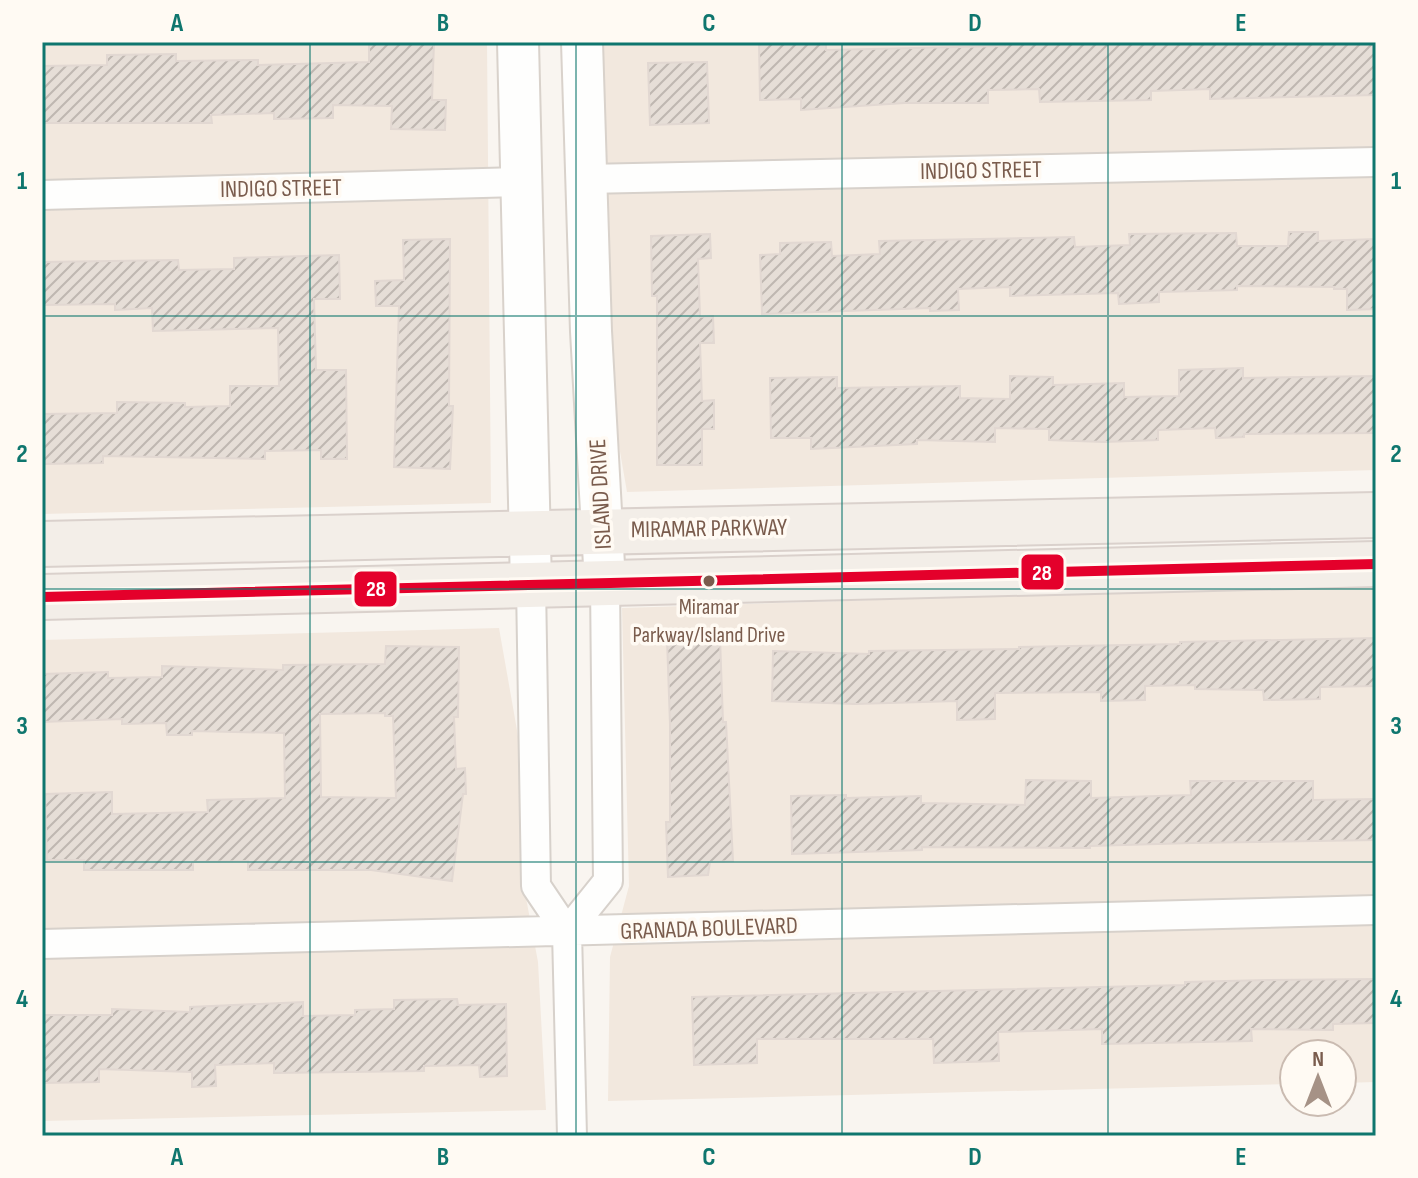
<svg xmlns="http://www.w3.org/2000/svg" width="1418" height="1178" viewBox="0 0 1418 1178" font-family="'Sofia Sans Condensed',sans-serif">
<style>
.residential{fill:#f2e8de}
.building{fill:url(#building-hatch);stroke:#e2d8d2;stroke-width:2;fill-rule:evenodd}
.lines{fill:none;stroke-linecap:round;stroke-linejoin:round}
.street-casing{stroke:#d7d1cb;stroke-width:32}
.secondary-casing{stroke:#d9d2cb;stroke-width:44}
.primary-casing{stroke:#dad1cc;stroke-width:48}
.street{stroke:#fefefd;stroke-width:28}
.secondary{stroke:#fefefd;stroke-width:40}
.primary{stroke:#f3eee8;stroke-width:44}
.bus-1-casing{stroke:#fffaf3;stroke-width:16}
.bus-1{stroke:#e4002b;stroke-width:10}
.grid{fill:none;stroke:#0f766e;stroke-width:2;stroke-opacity:0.55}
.bus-dot{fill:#7a5c4d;stroke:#fffaf3;stroke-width:3}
.labels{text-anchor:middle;stroke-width:7;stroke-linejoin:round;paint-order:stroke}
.bus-label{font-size:22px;fill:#7a5c4d;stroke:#fffaf3}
.street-label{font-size:24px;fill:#7a5c4d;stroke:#fffaf3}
.line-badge{stroke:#fffaf3;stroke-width:3}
.badge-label{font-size:22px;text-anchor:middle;font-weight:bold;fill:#fff}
.neatline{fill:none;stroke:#0f766e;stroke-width:3}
.grid-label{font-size:26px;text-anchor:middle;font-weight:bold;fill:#0f766e}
</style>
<defs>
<pattern id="building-hatch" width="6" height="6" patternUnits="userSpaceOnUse" patternTransform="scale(2)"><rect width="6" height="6" fill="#e6ded7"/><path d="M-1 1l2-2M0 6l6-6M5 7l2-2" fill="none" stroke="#bfb7b1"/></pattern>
</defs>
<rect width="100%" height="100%" fill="#f9f5f0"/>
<path class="residential" d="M42,42H487L491,503L42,514Z
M593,42H1376V470L627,492L596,313Z
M1376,584V1082L1342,1083V1054H1294V1084L608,1101L610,957L629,886L622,608Z
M499,628L524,770V887L538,962L546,1110L42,1121V640Z"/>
<path class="building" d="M369,42H434L432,100H446L445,130L391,129L392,106L333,105V118L274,119V113L211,115L212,123H42V66L107,65V55L176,54V61L258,60V65L369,62Z
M759,42H826V50L1005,46V42H1068V44L1376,42V95L1210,99V89L1151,91V100L1040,102L1039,89L988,90V103H904L801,110V99L760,100Z
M707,62L709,123L650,125L648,63Z
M1289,232H1318V241L1376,239V309L1347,310V289H1334V287L1237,286V290L1159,292V302L1119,304L1118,293L1010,296V287L958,289L959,310L930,311V308L762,314L760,255L780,254V243L831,242L832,256L880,254L879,241L1074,237L1075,247L1130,245L1129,234L1236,233L1237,246H1288Z
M710,234L711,258L698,259L700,317L713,316L714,343H700L702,401L714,400V429H702V465H657V296H652L651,236Z
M450,239L449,406H453L450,469L394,467L399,306H376L375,281L404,280L403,240Z
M339,255L340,299H314L316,370H346L347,459H321V450L265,451V459L103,456V463L42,464V414L117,413V402L185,403V407L230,406V386H279L278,328L153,331L152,308L115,310V304L42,305V262L178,260L179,270L234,269V258Z
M1243,368V378L1376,376V433L1244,434V437L1216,438L1215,428L1158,430V440L1104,442L1049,440V429L995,428V442L917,440V444L811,449V438H771L770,378L837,377V388L960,386V398L1010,399V376L1053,377V385L1124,383V397L1179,396V370Z
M720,638L723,722H726L733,861L710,862L708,875L668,877L666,822H670V724L667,639Z
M1376,638V686L1320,687V699L1264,700L1263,690L1195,689V685L1145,686V700L1101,701V692L995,693V719L957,720V701L855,704L772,701L773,651L869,654V651L1019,649V647L1180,644V642Z
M386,646L459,647L458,717H454L456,769L465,768L466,794H463L452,881L371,870H248V861L193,862V870H84V860H47L45,794L112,792V814L208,812L207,800L285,798L284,733L192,731V735H167L166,723L122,724V719L42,722V674L108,672V678L162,677V666L283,670V665L385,664ZM385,713V716H393L396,798L321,797L320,714Z
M1026,780L1091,781V798L1191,795L1190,781H1313V800L1376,799V840L1192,843L1090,846V848L922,847V850L792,854L791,796L846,795V798L921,796V803L1025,805Z
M1376,979V1023L1333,1024V1030L1251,1029L1252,1041L1102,1044V1029L998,1032L999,1061L934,1063L933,1039H757V1063L694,1065L692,997L1185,985V982L1268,980Z
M457,999L458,1005L506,1004L507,1076L480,1077L479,1065L424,1066V1071L274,1073V1063L215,1065L216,1086L192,1087V1072L99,1069V1082L42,1083V1015H112V1009L190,1012V1007L303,1002V1016L355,1015V1010L394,1009V1000Z"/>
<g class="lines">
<defs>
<path id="street" d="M586,179L1376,162
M42,195L521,182
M531,585L536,886L567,932L572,1136
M567,932L608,881L605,583
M42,944L1376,910"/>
<path id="secondary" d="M518,42L531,585
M582,42L591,331L605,583"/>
<path id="primary" d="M42,544L1376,515
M42,597L1376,564"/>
</defs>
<use href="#street" class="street-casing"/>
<use href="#secondary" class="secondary-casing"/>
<use href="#primary" class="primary-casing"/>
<use href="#street" class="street"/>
<use href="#secondary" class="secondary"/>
<use href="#primary" class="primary"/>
<defs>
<path id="bus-1" d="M42,597L1376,564"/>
</defs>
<use href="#bus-1" class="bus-1-casing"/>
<use href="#bus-1" class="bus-1"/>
</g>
<path class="grid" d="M310,42V1136M576,42V1136M842,42V1136M1108,42V1136M42,316H1376M42,589H1376M42,862H1376"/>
<circle class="bus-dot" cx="709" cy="581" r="7"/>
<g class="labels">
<g class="bus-label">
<text x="709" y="614">Miramar<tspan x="709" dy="28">Parkway/Island Drive</tspan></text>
</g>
<g class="street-label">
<text transform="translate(981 170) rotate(-1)" y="8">INDIGO STREET</text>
<text transform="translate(281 188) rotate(-1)" y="8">INDIGO STREET</text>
<text transform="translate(600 494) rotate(-93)" y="8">ISLAND DRIVE</text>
<text transform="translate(709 528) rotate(-1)" y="8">MIRAMAR PARKWAY</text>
<text transform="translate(709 928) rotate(-2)" y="8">GRANADA BOULEVARD</text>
</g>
</g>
<g class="line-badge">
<rect x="1020" y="553" width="45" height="38" rx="8" fill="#e4002b"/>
<rect x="353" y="570" width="45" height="38" rx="8" fill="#e4002b"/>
</g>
<g class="badge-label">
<text x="1042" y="580">28</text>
<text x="376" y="596">28</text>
</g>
<rect width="1418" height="1178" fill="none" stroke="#fffaf3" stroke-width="88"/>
<g transform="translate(1318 1078)"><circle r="38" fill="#fffaf3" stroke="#cabbb1" stroke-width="2"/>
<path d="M0-6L14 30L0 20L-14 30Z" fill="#a69286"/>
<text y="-12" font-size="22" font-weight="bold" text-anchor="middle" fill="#7a5c4d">N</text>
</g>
<rect x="44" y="44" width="1330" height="1090" class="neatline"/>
<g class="grid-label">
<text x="177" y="31">A</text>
<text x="443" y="31">B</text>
<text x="709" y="31">C</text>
<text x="975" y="31">D</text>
<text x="1241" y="31">E</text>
<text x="22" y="189">1</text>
<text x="1396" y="189">1</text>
<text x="22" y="462">2</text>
<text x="1396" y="462">2</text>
<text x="22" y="734">3</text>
<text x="1396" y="734">3</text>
<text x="22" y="1007">4</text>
<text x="1396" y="1007">4</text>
<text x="177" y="1165">A</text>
<text x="443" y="1165">B</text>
<text x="709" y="1165">C</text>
<text x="975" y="1165">D</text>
<text x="1241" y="1165">E</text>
</g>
</svg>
